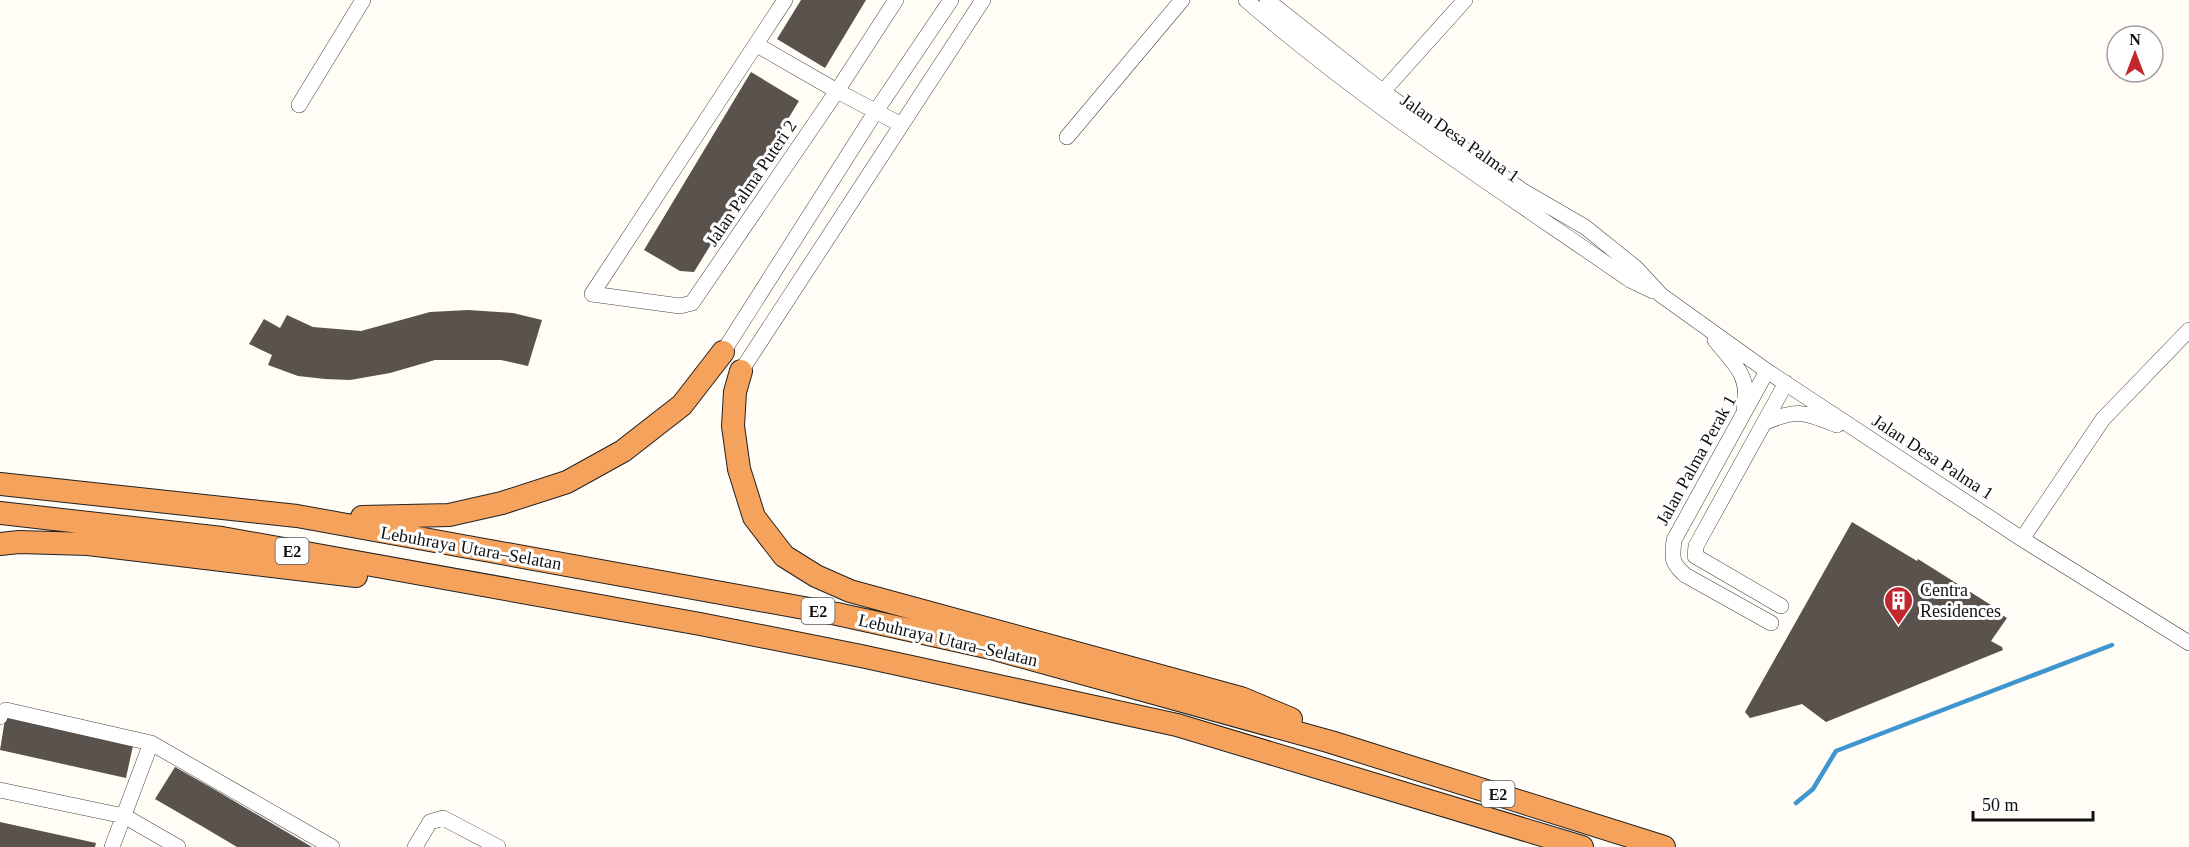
<svg xmlns="http://www.w3.org/2000/svg" width="2189" height="847" viewBox="0 0 2189 847" font-family="'Times New Roman',serif">
<style>
.lines{fill:none;stroke-linecap:round;stroke-linejoin:round}
.stream{stroke:#3f96cf;stroke-width:4.5}
.building{fill:#5a524d}
.minor-casing{stroke:#444;stroke-width:16}
.highway-casing{stroke:#222;stroke-width:24}
.minor{stroke:#fff;stroke-width:15}
.highway{stroke:#f5a25d;stroke-width:22}
.labels{text-anchor:middle;stroke-width:6;stroke-linejoin:round;paint-order:stroke}
.shield{fill:#fff;stroke:#585858;stroke-width:1.5}
.shield-label{font-size:16px;font-weight:bold;fill:#111}
.street-label{font-size:18px;fill:#111;stroke:#fff}
.poi-label{font-size:18px;fill:#111;stroke:#fff;text-anchor:start}
</style>
<rect width="100%" height="100%" fill="#fffdf5"/>
<g class="lines">
<path class="stream" d="M1796,803L1813,789L1836,751L2112,645"/>
</g>
<path class="building" d="M801,0H866L825,68L777,39Z
M751,72L799,101L694,272L680,271L644,250Z
M468,310L513,313L542,320L528,366L501,360H435L390,373L350,380L325,379L298,376L268,365L272,355L249,344L264,319L280,328L287,315L313,327L361,331L430,312Z
M1852,522L1917,561L1918,559L1991,605L1989,607L2007,618L1991,641L2002,647L2003,650L1826,722L1802,704L1750,718L1745,712Z
M6,713L134,741L126,778L0,750Z
M175,767L212,788L312,847H237L205,828L155,799Z
M0,822L96,843L95,847H0Z"/>
<g class="lines">
<defs>
<path id="minor" d="M785,0L592,294L680,306L692,303L837,91L896,0
M1246,0C1366,104 1500,190 1630,280L1653,291
M1267,0L1382,91L1523,191L1585,227L1636,268L1661,295L1767,371L2022,539L2189,643
M757,45L837,91L900,124
M1377,98L1465,0
M299,105L363,0
M1067,137L1182,0
M1715,340C1734,364 1751,376 1744,408
M723,352L876,111L951,0
M741,371L983,0
M1767,371L1674,540C1672,559 1671,562 1685,575L1771,623
M1764,423C1797,408 1804,412 1837,425
M2022,539L2103,419L2189,330
M1781,606L1695,556L1696,546L1786,383
M0,717L1,713L6,710L151,743L332,847
M0,790L124,816L178,847
M112,847L151,743
M415,847L430,822L443,818L498,847"/>
<path id="highway" d="M741,371L735,392L733,426L739,469L754,517L784,556L816,576L850,591L1241,698L1291,719
M0,484L297,516L837,614L991,648L1331,742L1664,847
M0,513L222,538L700,624L861,656L1177,725L1582,847
M362,517L449,515L502,503L567,482L623,451L682,405L723,352
M0,544L19,542L88,544L356,576"/>
</defs>
<use href="#minor" class="minor-casing"/>
<use href="#highway" class="highway-casing"/>
<use href="#minor" class="minor"/>
<use href="#highway" class="highway"/>
</g>
<defs>
<symbol id="building-pin" viewBox="-11 -11 22 30"><path d="M0 17L-7.5 6A9.5 9.5 0 1 1 7.5 6Z" fill="#c4262e" stroke="#fff"/><path d="M-4-6H4V6H1V3H-1V6H-4ZM-2.5-4.3h1.7v1.8h-1.7ZM.8-4.3h1.7v1.8H.8ZM-2.5-1h1.7V.8h-1.7ZM.8-1h1.7V.8H.8Z" fill="#fff"/></symbol>
</defs>
<g fill-rule="evenodd">
<use href="#building-pin" x="1882" y="584" width="33" height="45"/>
</g>
<g class="labels">
<g class="shield">
<rect x="275.5" y="538" width="33" height="26" rx="4.5"/>
<rect x="801.5" y="598" width="33" height="26" rx="4.5"/>
<rect x="1481.5" y="781" width="33" height="26" rx="4.5"/>
</g>
<g class="shield-label">
<text x="292" y="557">E2</text>
<text x="818" y="617">E2</text>
<text x="1498" y="800">E2</text>
</g>
<g class="street-label">
<text transform="translate(1460 138) rotate(35)" y="6">Jalan Desa Palma 1</text>
<text transform="translate(751 183) rotate(-56)" y="6">Jalan Palma Puteri 2</text>
<text transform="translate(1933 457) rotate(33)" y="6">Jalan Desa Palma 1</text>
<text transform="translate(1696 460) rotate(-61)" y="6">Jalan Palma Perak 1</text>
<text transform="translate(471 548) rotate(10)" y="6">Lebuhraya Utara–Selatan</text>
<text transform="translate(948 640) rotate(13)" y="6">Lebuhraya Utara–Selatan</text>
</g>
<g class="poi-label">
<text x="1920" y="596">Centra<tspan x="1920" dy="21">Residences</tspan></text>
</g>
</g>
<g transform="translate(2135 54)"><circle r="28" fill="#ffffff" stroke="#a0a0a0" stroke-width="1.5"/>
<path d="M0-4.5L10 22L0 15L-10 22Z" fill="#c4262e"/>
<text y="-9" font-size="16" font-weight="bold" text-anchor="middle" fill="#111111">N</text>
</g>
<path d="M1973 811v9h120v-9" fill="none" stroke="#111111" stroke-width="3"/>
<text x="1982" y="811" font-size="18" fill="#111111" stroke="#ffffff" stroke-width="4.5" paint-order="stroke">50 m</text>
</svg>
